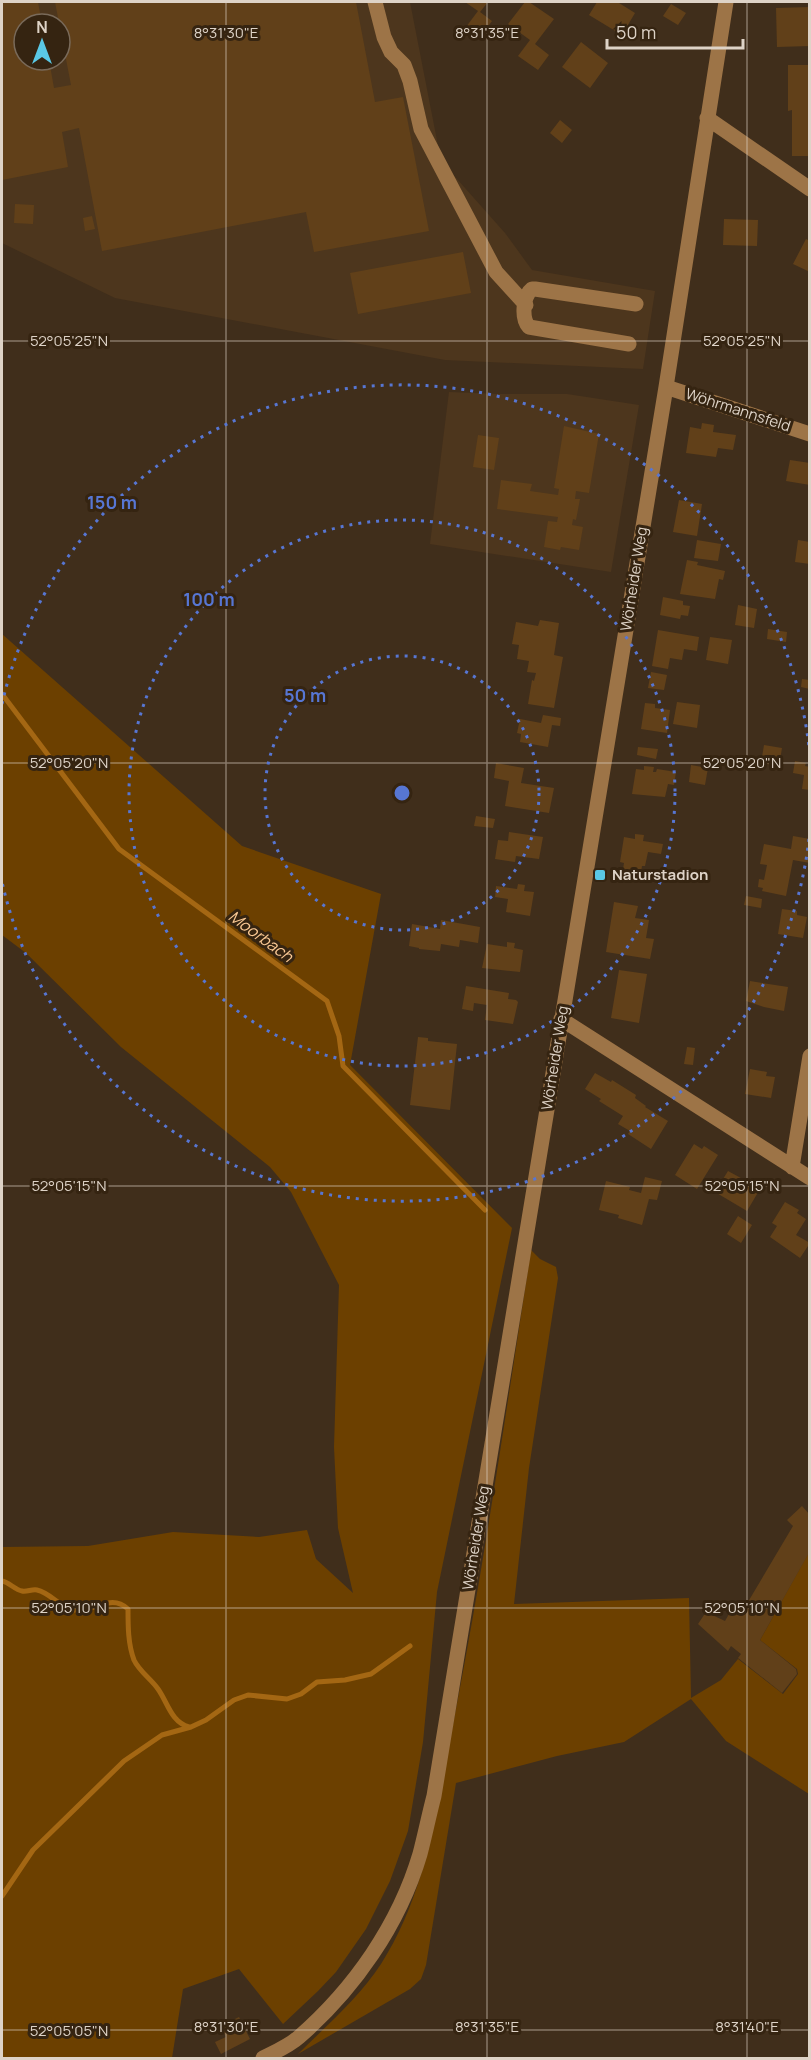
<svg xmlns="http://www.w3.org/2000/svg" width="811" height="2060" viewBox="0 0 811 2060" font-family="Manrope,sans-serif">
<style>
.built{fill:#4d361d;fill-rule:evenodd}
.green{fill:#6c4000}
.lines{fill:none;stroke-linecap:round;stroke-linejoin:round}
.stream{stroke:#a46713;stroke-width:5}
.building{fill:#614019}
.minor{stroke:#9d7447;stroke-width:15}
.ticks{fill:none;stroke:#ded3c7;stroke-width:1.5;stroke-opacity:0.45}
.ring{fill:none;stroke:#5776d3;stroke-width:3;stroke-dasharray:3 6}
.poi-dot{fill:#5ac8e5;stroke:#352411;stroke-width:2}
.labels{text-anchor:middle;stroke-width:6;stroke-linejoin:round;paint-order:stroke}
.street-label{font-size:15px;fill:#ded3c7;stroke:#352411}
.poi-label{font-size:15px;font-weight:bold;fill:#ded3c7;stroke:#352411;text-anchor:start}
.water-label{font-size:16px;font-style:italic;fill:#fbc994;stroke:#352411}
.ticks-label{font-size:15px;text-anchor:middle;fill:#ded3c7;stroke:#352411;stroke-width:6;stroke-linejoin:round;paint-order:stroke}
.centre{fill:#5776d3;stroke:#352411;stroke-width:3}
.ring-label{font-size:18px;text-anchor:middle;font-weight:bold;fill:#5776d3;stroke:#352411;stroke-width:6;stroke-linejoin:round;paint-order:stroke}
</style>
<rect width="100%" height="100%" fill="#402e1b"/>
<path class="built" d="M2,2H410L441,161L505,233L532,270L655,291L643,369L445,360L115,298L2,243ZM24,24H60V60H24Z
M449,392L499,394H567L639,405L611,572L430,544Z"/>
<path class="green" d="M2,634L242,846L381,894L350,1065L512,1228L437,1592L423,1742L408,1831L390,1881L366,1929L336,1972L318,1991L283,2024L239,1969L183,1989L172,2058H2V1547L88,1546L173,1532L259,1537L307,1530L316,1559L353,1593L338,1528L334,1447L339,1285L291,1192L270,1167L121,1047L26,953L2,935Z
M531,1250L540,1259L556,1267L558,1278L529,1468L514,1604L689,1598L691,1698L721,1680L738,1659L783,1694L798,1674L797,1669L760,1640L809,1552V1794L726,1741L691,1699L624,1742L557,1756L456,1783L426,1965L421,1979L410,1989L298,2054C327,2025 359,1998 381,1964C428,1891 439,1798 455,1714C485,1560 507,1405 531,1250Z"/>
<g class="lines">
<path class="stream" d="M2,694L119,849L327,1001L339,1036L343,1066L485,1210
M2,1581C9,1582 15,1590 22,1591C27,1592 32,1589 37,1590C51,1593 60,1608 74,1610C97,1612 110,1593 128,1609C128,1626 128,1644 134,1660C139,1671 151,1679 158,1689C168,1703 171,1722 189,1727
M2,1896L33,1850L124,1761L162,1735L191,1727L206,1720L234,1700L248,1695L287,1699L301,1694L317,1682L345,1680L371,1674L410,1646"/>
</g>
<path class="building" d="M2,2H38L42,24H24V60H49L54,88L71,85L55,2H356L375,102L403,97L429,231L314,252L306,212L102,251L79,128L62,132L68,167L2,180Z
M465,2H488L480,12L492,21L480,37L466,27L478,11Z
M525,2H529L554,19L535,44L549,55L538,70L518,56L530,40L508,24Z
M597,2H620L619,3L635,13L622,35L589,15Z
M671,4L686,13L678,25L663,16Z
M810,7V46L777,47L776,8Z
M581,42L608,63L590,88L562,67Z
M788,65H810V156H792V110L788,111Z
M560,120L572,130L562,143L550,133Z
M15,204L34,205L33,224L14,223Z
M92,216L95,229L85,231L83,218Z
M724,219L758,220L757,246L723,245Z
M806,239L810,241V272L793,264Z
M463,252L471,293L358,314L350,273Z
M702,423L714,425L713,432L736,435L733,450L718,448L716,457L686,453L690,427L701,429Z
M564,426L599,434L589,493L576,491L575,499H580L576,520L573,519L572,525L583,527L579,550L561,547L560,550L544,547L548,521L557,522L558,517L497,509L501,480L532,484L530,491L558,495L559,489L554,488Z
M478,435L499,438L494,470L473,467Z
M790,460L810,463V485L786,481Z
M679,500L702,504L697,536L673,532Z
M697,540L721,544L718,561L694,558Z
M798,540L810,542V564L795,562Z
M687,560L698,562L697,565L725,571L723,580L719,579L715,599L680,594Z
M663,597L683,601V605L690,606L688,616L681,615L680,619L660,615Z
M738,605L757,609L754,628L735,625Z
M540,620L559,623L554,655L563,657L554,708L528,704L532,680L534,681L536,673L527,672L529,661L517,659L519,645L512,644L516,622L538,626Z
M768,629L787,632L786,642L767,639Z
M658,630L699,637L697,651L684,649L682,660L670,658L668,669L652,666Z
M710,637L732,640L728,664L706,660Z
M651,672L667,675L664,690L648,688Z
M802,679L810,680V689L801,687Z
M677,702L700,705L697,728L673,724Z
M645,703L655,704V708L670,710L667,733L641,729Z
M543,715L561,718L560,726L552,725L548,747L520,742L521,734L517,733L520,719L541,723Z
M764,745L782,748L779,766L761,763Z
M638,747L658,749L656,759L637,755Z
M795,761L806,763L805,766L810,767V790L802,789L804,775L793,773Z
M496,763L524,768L521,783L554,788L549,813L505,806L509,781L494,778Z
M691,765L708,768L705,785L689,782Z
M644,766L654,767L653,772H656L657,769L676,772L674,785L668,784L665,797L632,794L636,769L644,770Z
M476,816L495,819L493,828L474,826Z
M509,832L543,837L539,859L516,856L515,862L495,859L498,840L508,841Z
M635,834L644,835L643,841L663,844L661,854L648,852L645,866H642L640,878L622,875L624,863L620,862L624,837L635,839Z
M793,836L810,839V863L793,860L786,896L762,891L763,888L758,887L759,879L764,880L767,865L760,864L764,844L791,849Z
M518,884L525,885L524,891L534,892L530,916L506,912L508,899L495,897L496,886L517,889Z
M746,896L762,899L761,908L744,905Z
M614,902L638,906L635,918L649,920L646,938L654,939L650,959L606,952Z
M782,909L797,911V915L807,917L803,938L778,934Z
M441,920L480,927L478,943L460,940L459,947L441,944L440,951L419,949V948L409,946L412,924L440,929Z
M507,942L515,943L514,948L523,950L520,972L482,968L487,944L507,947Z
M619,970L647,974L639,1023L611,1018Z
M750,981L788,987L784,1011L764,1007L746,1001Z
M466,986L509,993L508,999L516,1000L518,1002L513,1024L485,1020L487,1005L474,1003L473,1011L462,1009Z
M418,1037L428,1038V1041L457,1044L450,1110L410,1105Z
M687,1047L695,1048L693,1065L684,1064Z
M750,1069L767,1072L766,1076L775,1077L771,1098L745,1094Z
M595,1073L611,1082L612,1080L636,1095L635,1098L646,1106L645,1107L668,1121L651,1149L628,1134L630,1131L618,1124L623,1116L599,1101L601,1099L585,1089Z
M694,1144L702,1149L704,1146L718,1155L697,1189L675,1175Z
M728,1171L750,1183L752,1180L759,1185L757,1188L760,1189L747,1211L715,1192Z
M645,1177L662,1181L657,1200L649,1199L642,1225L618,1218L619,1215L599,1210L606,1181L630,1187L629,1190L641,1193Z
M785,1202L799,1210L797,1213L806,1219L796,1235L810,1243L800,1258L770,1237L777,1226L772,1223Z
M738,1216L752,1225L741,1243L727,1234Z
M802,1506L810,1515V1551L760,1640L796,1669L797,1674L782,1693L738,1658L741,1654L731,1646L728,1651L698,1624L706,1612L725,1621L733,1607L742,1612L793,1526L787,1520Z
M239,2017L250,2039L221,2054L215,2042L226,2037L221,2026Z"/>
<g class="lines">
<path class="minor" d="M375,2L384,37L391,52L404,65L410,81L421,129L496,272L526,305
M707,118L810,189
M629,344L529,327C521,318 523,296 532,289H535L636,304
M666,387L810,434
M561,1019L810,1178
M792,1167L810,1056
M263,2058C275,2052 289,2046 299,2037C354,1989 399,1925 420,1854C425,1835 429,1815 434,1796L666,387L726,2"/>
</g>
<path class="ticks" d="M226,2V2058M487,2V2058M747,2V2058M2,341H810M2,763H810M2,1186H810M2,1608H810M2,2030H810"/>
<g class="ring">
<circle cx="402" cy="793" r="137"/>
<circle cx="402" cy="793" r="273"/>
<path d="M809 839A410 410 0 0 1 2 882M2 704A410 410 0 0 1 809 747"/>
</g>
<rect class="poi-dot" x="594" y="869" width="12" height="12" rx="3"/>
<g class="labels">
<g class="street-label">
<text transform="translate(738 410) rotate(18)" y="5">Wöhrmannsfeld</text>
<text transform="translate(634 579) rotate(-81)" y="5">Wörheider Weg</text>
<text transform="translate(555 1058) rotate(-81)" y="5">Wörheider Weg</text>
<text transform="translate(476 1538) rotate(-81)" y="5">Wörheider Weg</text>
</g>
<g class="poi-label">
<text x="612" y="880">Naturstadion</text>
</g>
<g class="water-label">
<text transform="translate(261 936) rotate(36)" y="6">Moorbach</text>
</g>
</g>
<g class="ticks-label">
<text x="226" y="38">8°31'30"E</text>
<text x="487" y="38">8°31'35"E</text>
<text x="69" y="346">52°05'25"N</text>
<text x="742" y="346">52°05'25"N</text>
<text x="69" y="768">52°05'20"N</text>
<text x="742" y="768">52°05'20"N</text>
<text x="69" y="1191">52°05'15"N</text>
<text x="742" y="1191">52°05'15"N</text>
<text x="69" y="1613">52°05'10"N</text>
<text x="742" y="1613">52°05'10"N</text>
<text x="226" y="2032">8°31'30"E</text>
<text x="487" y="2032">8°31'35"E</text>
<text x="747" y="2032">8°31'40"E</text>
<text x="69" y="2036">52°05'05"N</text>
</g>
<circle cx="402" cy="793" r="9" class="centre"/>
<g class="ring-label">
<text x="112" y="509">150 m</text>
<text x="209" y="606">100 m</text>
<text x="305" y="702">50 m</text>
</g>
<rect width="811" height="2060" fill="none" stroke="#ded3c7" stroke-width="6"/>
<g transform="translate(42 42)"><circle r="28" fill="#352411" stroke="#796a5a" stroke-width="1.5"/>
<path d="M0-4.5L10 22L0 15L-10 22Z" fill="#5ac8e5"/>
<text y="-9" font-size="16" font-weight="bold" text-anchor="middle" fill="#ded3c7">N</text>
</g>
<path d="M607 39v9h136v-9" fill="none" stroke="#ded3c7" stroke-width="3"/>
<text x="616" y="39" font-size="18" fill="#ded3c7" stroke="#352411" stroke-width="4.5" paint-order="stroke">50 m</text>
</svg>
